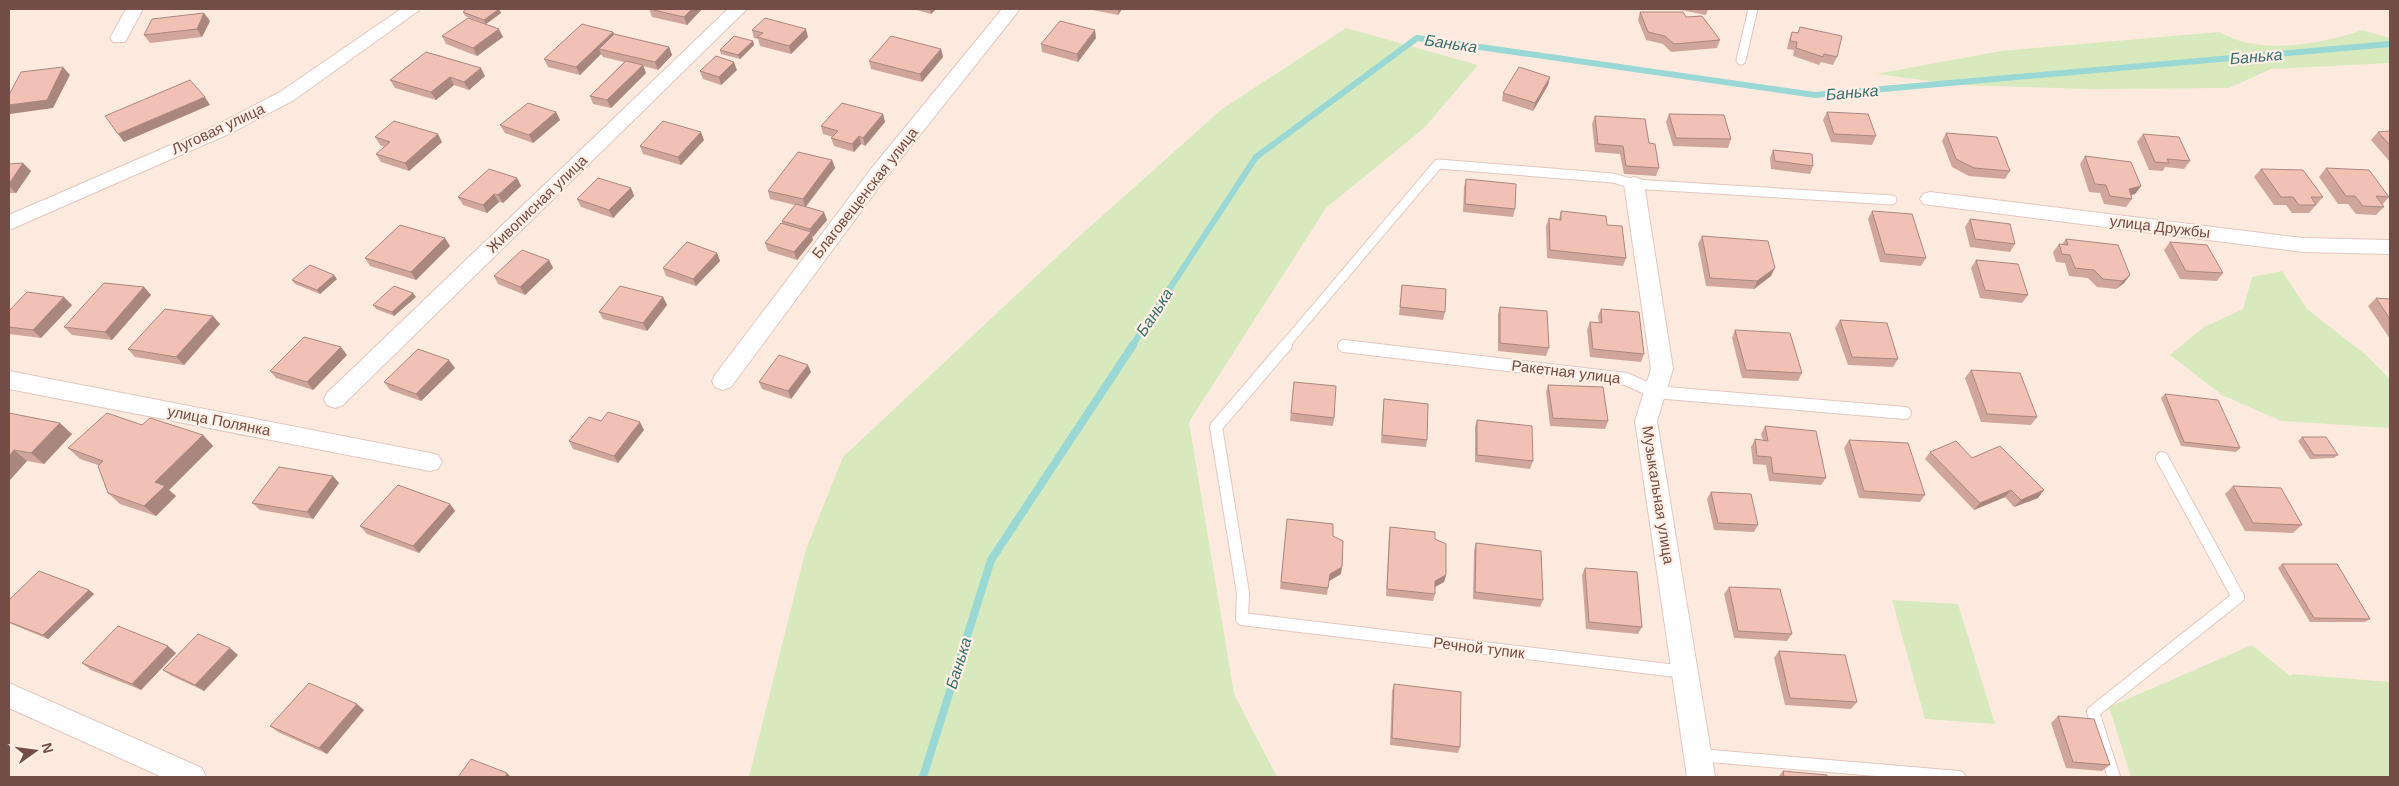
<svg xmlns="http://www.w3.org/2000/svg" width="2399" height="786" viewBox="0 0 2399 786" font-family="Arial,sans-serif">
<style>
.green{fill:#d8eabd}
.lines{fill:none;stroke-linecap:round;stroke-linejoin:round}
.stream-far1{stroke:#99d8d5;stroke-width:6}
.stream{stroke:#99d8d5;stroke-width:8}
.service-far1-casing{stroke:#e2c7bd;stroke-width:11}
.service-casing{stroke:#e2c7bd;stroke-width:14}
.minor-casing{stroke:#e2c7bd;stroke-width:2}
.service-far1{stroke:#fff;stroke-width:9}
.service{stroke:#fff;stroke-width:12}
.minor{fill:#fff;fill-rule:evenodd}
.wall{fill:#d0a69c}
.shaded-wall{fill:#a9877f}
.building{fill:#f2c1b5;stroke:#a9877f}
.labels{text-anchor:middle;stroke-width:4.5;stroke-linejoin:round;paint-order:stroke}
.street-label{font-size:15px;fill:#734d46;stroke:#ffefe5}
.water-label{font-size:16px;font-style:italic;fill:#387270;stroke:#ffefe5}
</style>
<rect width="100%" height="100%" fill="#fdeade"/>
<path class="green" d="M1346,28L1478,65L1424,128L1326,208L1189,422L1234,694L1277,777H749L806,549L843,457L1074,241L1222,109Z
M2362,30L2390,38V63L2271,69L2229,88L2092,89L1960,85L1876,74L2001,51L2219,32C2226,35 2233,39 2241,41C2276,52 2328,42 2362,30Z
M2282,271L2307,309L2366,355L2390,379V428L2281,421L2222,395L2170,355L2204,327L2243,309L2252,277Z
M1892,600L1958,604L1995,724L1925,719Z
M2252,645L2290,676L2293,674L2390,682V777H2131L2109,707Z"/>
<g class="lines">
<path class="stream-far1" d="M1132,346L1256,157L1417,38L1815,95L2390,44"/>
<path class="stream" d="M923,777L991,560L1133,345"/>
<defs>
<path id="service-far1" d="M1741,60L1753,9
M1284,346L1438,164L1613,178L1634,184L1892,200"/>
<path id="service" d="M1286,345L1216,427L1243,593L1242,619L1685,672
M1344,346L1626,379L1655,392L1905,413
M1699,755L1959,777
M2114,777L2093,712L2238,597L2162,458"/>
<path id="minor" d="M126,9H143L125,42H113L110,38Z
M401,9H421L294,100L231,133L9,230V215L217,125L280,92Z
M728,9H747L343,405L335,408L327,405L324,399L327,393Z
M1002,9H1020L885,179L731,387L723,390L715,387L712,381L715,375L871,169Z
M1634,177L1641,179L1644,184L1673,369L1657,421L1715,777H1687L1635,421L1651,369L1624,184L1627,179Z
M1930,192L2303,238L2390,240V254L2303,252L1923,204L1920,199L1923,194Z
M9,371L430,453L438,455L442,462L438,469L430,471L9,389Z
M9,683L202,768L206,777H162L9,708Z"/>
</defs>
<use href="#service-far1" class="service-far1-casing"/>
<use href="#service" class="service-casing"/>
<use href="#minor" class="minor-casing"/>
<use href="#service-far1" class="service-far1"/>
<use href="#service" class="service"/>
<use href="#minor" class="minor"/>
</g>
<path class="wall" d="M499,9L501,13L486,24L503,37L477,56L446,44L442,36L483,23L465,16L463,12Z
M649,9H702L687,25L652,17Z
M913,9H936L931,14Z
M1088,9H1122L1118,15Z
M1676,9H1716V10L1708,9L1706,15Z
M1640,12L1686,17L1720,40L1717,48L1671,52L1663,44L1646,40L1638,20Z
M210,21L202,37L150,43L144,35Z
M1800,27L1837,57L1833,65L1821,62L1819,65L1793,56L1794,50L1787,49L1789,40L1792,32L1798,33Z
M752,30L808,37L791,54L760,46L758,39L754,38Z
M613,32L615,35L669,47L672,55L658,70L643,66L646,73L611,108L593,104L590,96L624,62L603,57L601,54L580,75L548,67L544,59Z
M1096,38L1078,62L1042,52L1041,44Z
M753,41L754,45L740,59L721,54L720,50Z
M941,49L943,57L922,82L871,69L869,61Z
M737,70L721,85L703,79L700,71Z
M485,76L469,90L454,85L436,100L395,88L390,80Z
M1550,77L1548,85L1533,111L1502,101L1503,93Z
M556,112L560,120L533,143L505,133L500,125Z
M1827,112L1876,136L1872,145L1831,142L1823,120Z
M883,114L885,122L865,146L861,144L854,152L834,146L831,138L833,137L823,134L821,126Z
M1669,114L1731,139L1728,148L1673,146L1666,122Z
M1595,116L1649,143L1659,168L1656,176L1624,174L1620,154L1595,152L1592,124Z
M2390,131V162L2371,140L2378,132Z
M1946,133L2010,171L2005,179L1969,176L1952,167L1942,141Z
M2143,134L2190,161L2184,169L2165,167L2163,171L2149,170L2137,142Z
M375,137L442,142L409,171L381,162L376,154L385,147L380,145Z
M704,140L681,165L643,154L640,146Z
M1773,150L1813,166L1810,174L1771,169L1770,158Z
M2085,156L2141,186L2135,194L2131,195L2132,199L2126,207L2104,204L2100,193L2089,192L2080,164Z
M832,160L835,168L806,207L827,220L812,237L813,240L797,260L768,251L765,243L783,224L782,221L795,205L770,199L768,191Z
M9,164L31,171L16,193H9Z
M2326,168L2389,197L2382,205L2384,207L2376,215L2356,214L2348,204H2338L2319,177Z
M2261,169L2323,197L2309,213H2292L2286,205H2274L2254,177Z
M517,178L521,186L503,203L499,202L487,213L463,205L458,197Z
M1466,179L1515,209L1513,217L1463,212L1464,187Z
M631,188L634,196L613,218L581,207L577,199Z
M1561,211L1607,225L1626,258L1623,266L1547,258L1546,226L1549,218L1559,219Z
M1872,211L1926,258L1921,266L1880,262L1868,219Z
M1970,219L2015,244L2010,252L1970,247L1965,227Z
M1702,236L1771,276L1754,289L1706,286L1698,244Z
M2066,239L2130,275L2124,283L2116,289L2097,287L2088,278L2069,276L2065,263L2056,262L2053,252L2059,244H2062Z
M2170,242L2223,273L2217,281L2180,279L2164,250Z
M450,246L416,280L370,266L365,258Z
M717,253L720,261L696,286L666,276L663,268Z
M549,260L553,268L525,295L498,284L494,276Z
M1976,260L2028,295L2022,303L1980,298L1971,268Z
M337,279L320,294L295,284L292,280Z
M1402,285L1445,312L1443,320L1399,315Z
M144,287L151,295L112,340L72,335L64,327Z
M416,297L394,316L376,309L373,305Z
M663,297L667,305L647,331L603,319L599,312Z
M2376,298L2390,299V339L2368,306Z
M72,305L41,338L9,334V311Z
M1500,307L1549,348L1546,356L1498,351V314Z
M1601,309L1644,354L1641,362L1590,357L1587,330L1590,322L1599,323L1598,316Z
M1840,320L1898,359L1893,367L1848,365L1835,328Z
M220,324L184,365L135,357L128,349Z
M1735,330L1802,373L1798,381L1742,378L1732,338Z
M347,355L313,390L276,378L270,371Z
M455,368L421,401L390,390L384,382Z
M1971,370L2037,417L2031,425L1981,422L1965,378Z
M811,372L791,399L762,389L759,382Z
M1294,382L1334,418L1333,426L1290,421Z
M1548,385L1608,421L1605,429L1550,426L1546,392Z
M2165,394L2240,448L2236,452L2181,446L2161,398Z
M1384,399L1427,440L1426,447L1381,443L1383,407Z
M9,413L72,434L44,464L27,461L9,481Z
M1477,420L1533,461L1530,469L1475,462V427Z
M601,421L644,430L618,463L573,449L569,441Z
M142,425L203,435L213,446L169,490L176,496L156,516L120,504L108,493L98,465L80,459L68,448Z
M1765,426L1826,478L1821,485L1769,481L1766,465L1753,464L1751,447L1755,439L1763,440L1761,434Z
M2302,437L2338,455L2334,458L2310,459L2298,441Z
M1849,440L1925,495L1920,502L1859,498L1844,448Z
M1930,452L1972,458L2038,498L2014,507L2005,497L1974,510L1925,459Z
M339,483L313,519L260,510L252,503Z
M2233,486L2302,525L2293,533L2245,531L2225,494Z
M1711,492L1758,525L1754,532L1714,530L1707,499Z
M450,504L455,511L419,553L367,534L360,526Z
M1287,519L1333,536L1341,574L1329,581L1327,595L1280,589Z
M1390,527L1435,539L1446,575L1444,582L1435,587V594L1433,601L1386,596L1389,534Z
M1476,543L1543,600L1540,607L1473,599L1474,550Z
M2282,564L2370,619L2365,622H2310L2278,568Z
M1585,568L1642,627L1638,634L1586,629L1582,575Z
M1729,587L1792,634L1787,641L1734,638L1724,594Z
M89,590L94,594L48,639L9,623V600Z
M1779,651L1857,702L1851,709L1785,705L1774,658Z
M176,653L141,690L91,670L82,663Z
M238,655L204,691L172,676L163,670Z
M1394,684L1460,747L1458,753L1390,745L1392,691Z
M364,710L327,754L278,732L270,726Z
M2058,716L2110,765L2102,771L2066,768L2051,723Z
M1783,771L1827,777H1778Z"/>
<path class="shaded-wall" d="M499,9L501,13L486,24L484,20Z
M692,9H702L687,25L684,17Z
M930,9H936L931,14Z
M1118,9H1122L1118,15Z
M204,13L210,21L202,37L197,29Z
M499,29L503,37L477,56L473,48Z
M806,29L808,37L791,54L789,46Z
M1095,30L1096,38L1078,62L1077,54Z
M613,32L617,40L599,49L601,54L580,75L576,67Z
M753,41L754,45L740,59L738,55Z
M669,47L672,55L658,70L655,62Z
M941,49L943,57L922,82L920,74Z
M734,62L737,70L721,85L719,77Z
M643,65L646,73L611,108L607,100Z
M63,67L70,75L53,108L10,114L9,112V105Z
M481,68L485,76L469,90L464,82Z
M450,77L454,85L436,100L431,92Z
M1550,77L1548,85L1533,111L1535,103Z
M205,97L210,105L124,142L118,134Z
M556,112L560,120L533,143L529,135Z
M883,114L885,122L865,146L863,138Z
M701,132L704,140L681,165L678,157Z
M438,134L442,142L409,171L405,163Z
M859,136L861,144L854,152L852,144Z
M832,160L835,168L805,207L803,199Z
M23,163L31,171L16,193L9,186V184Z
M517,178L521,186L503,203L498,195Z
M2141,186L2135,194L2123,197L2129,189Z
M631,188L634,196L613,218L609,210Z
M494,194L499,202L487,213L483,205Z
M824,212L827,220L813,237L810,229Z
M811,232L813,240L797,260L794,252Z
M445,238L450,246L416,280L411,272Z
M717,253L720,261L696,286L693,279Z
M549,260L553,268L525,295L520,287Z
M1775,268L1771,276L1754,289L1757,281Z
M334,275L337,279L320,294L317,290Z
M2130,275L2124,283L2116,289L2123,281Z
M144,287L151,295L112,340L105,332Z
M413,293L416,297L394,316L392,312Z
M64,297L72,305L41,338L33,330Z
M663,297L667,305L647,331L643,323Z
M213,316L220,324L184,365L176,357Z
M341,347L347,355L313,390L307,382Z
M449,360L455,368L421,401L416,394Z
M808,365L811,372L791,399L788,391Z
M640,422L644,430L618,463L614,456Z
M60,423L72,434L44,464L31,453Z
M203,435L213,446L169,490L176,496L156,516L144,506L155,482Z
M14,450L27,461L9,481V456Z
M333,476L339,483L313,519L307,512Z
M2011,490L2005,497L1974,510L1980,503Z
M2044,490L2038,498L2014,507L2021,500Z
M450,504L455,511L419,553L413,546Z
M1342,567L1341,574L1329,581L1330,574Z
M1446,575L1444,582L1433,588L1435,581Z
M89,590L94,594L48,639L43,635Z
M168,646L176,653L141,690L132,684Z
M230,648L238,655L204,691L195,685Z
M357,704L364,710L327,754L319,748Z
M507,773L511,777H505Z"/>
<path class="building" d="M467,9H499L484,20L463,12Z
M649,9H692L684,17Z
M1640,12H1683L1686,17L1702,16L1720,40L1674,44L1665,36L1648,32Z
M204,13L197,29L144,35L152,19Z
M468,18L499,29L473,48L442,36Z
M765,18L806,29L789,46L757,37L763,33L752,30Z
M1060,21L1095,30L1077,54L1041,44Z
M582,24L613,32L576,67L544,59Z
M1800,27L1842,36L1837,57L1824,54L1823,57L1796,48L1797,42L1790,41L1792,32L1798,33Z
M614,34L669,47L655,62L599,49Z
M734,36L753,41L738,55L720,50Z
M891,36L941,49L920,74L869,61Z
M426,52L481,68L464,82L450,77L431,92L390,80Z
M716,56L734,62L719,77L700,71Z
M626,61L643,65L607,100L590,96Z
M63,67L47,100L9,105V95L21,72Z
M1519,67L1550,77L1535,103L1503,93Z
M190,80L205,97L118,134L105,116Z
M528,103L556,112L529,135L500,125Z
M842,103L883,114L863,138L859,136L852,144L831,138L838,131L821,126Z
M1827,112L1868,114L1876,136L1834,134Z
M1669,114L1724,115L1731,139L1676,138Z
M1595,116L1645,119L1649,143L1655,144L1659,168L1626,166L1623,146L1598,144Z
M394,121L438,134L405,163L376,154L390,142L375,137Z
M663,121L701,132L678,157L640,146Z
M2390,131V145L2378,132Z
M1946,133L1997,137L2010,171L1974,168L1956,159Z
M2143,134L2179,137L2190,161L2167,159L2169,163L2155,162Z
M1773,150L1812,154L1813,166L1775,161Z
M798,152L832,160L803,199L768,191Z
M2085,156L2131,162L2141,186L2129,189L2132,199L2110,196L2106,185L2095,184Z
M23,163L9,184V164Z
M2326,168L2369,170L2389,197L2376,196L2384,207L2363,206L2355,196H2346Z
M489,169L517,178L498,195L494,194L483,205L458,197Z
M2261,169L2303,170L2323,197H2311L2316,205H2299L2293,197H2281Z
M598,178L631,188L609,210L577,199Z
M1466,179L1516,184L1515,209L1465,204Z
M796,204L824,212L810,229L782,221Z
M1561,211L1606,216L1607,225L1622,226L1626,258L1550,250L1549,218L1561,220Z
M1872,211L1912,214L1926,258L1885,254Z
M1970,219L2010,224L2015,244L1975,239Z
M781,223L811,232L794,252L765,243Z
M400,225L445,238L411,272L365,258Z
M1702,236L1768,241L1775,268L1757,281L1710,278Z
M2066,239L2118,245L2130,275L2123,281L2103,279L2094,270L2075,268L2070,255L2062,254L2059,244L2068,245Z
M687,242L717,253L693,279L663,268Z
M2170,242L2207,245L2223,273L2186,271Z
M522,250L549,260L520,287L494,276Z
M1976,260L2018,264L2028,295L1985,290Z
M310,265L334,275L317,290L292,280Z
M104,283L144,287L105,332L64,327Z
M1402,285L1446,289L1445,312L1400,307Z
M394,286L413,293L392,312L373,305Z
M620,286L663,297L643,323L599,312Z
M27,292L64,297L33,330L9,327V311Z
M2376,298L2390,299V319Z
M1500,307L1547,311L1549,348L1500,343Z
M165,309L213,316L176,357L128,349Z
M1601,309L1639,312L1644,354L1593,349L1590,322L1602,323Z
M1840,320L1887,323L1898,359L1852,357Z
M1735,330L1790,333L1802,373L1746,370Z
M304,337L341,347L307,382L270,371Z
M418,349L449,360L416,394L384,382Z
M779,355L808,365L788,391L759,382Z
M1971,370L2020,373L2037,417L1987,414Z
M1294,382L1336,386L1334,418L1291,413Z
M1548,385L1603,387L1608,421L1553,418Z
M2165,394L2218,400L2240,448L2184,442Z
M1384,399L1428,404L1427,440L1382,435Z
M608,412L640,422L614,456L569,441L589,417L601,421Z
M9,413L60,423L31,453L14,450L9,456Z
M107,413L142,425L150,418L203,435L155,482L165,486L144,506L108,493L98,466L103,461L68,448Z
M1477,420L1532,426L1533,461L1477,455Z
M1765,426L1816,431L1826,478L1773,473L1771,457L1757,456L1755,439L1768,441Z
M2302,437H2326L2338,455H2314Z
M1849,440L1908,443L1925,495L1864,491Z
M1956,441L1972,458L2000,446L2044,490L2021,500L2011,490L1980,503L1930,452Z
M279,467L333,476L307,512L252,503Z
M398,485L450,504L413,546L360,526Z
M2233,486L2281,488L2302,525L2253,523Z
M1711,492L1751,494L1758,525L1718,523Z
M1287,519L1333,524V536L1343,541L1342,567L1330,574L1328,588L1281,582Z
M1390,527L1435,532V539L1446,544V575L1435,581V594L1387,589Z
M1476,543L1541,551L1543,600L1475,592Z
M2282,564H2337L2370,619L2314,618Z
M1585,568L1637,572L1642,627L1589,622Z
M39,571L89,590L43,635L9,622V600Z
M1729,587L1780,589L1792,634L1738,631Z
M118,626L168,646L132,684L82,663Z
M198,634L230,648L195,685L163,670Z
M1779,651L1845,655L1857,702L1790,698Z
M309,683L357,704L319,748L270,726Z
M1394,684L1461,692L1460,747L1392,738Z
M2058,716L2094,719L2110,765L2073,762Z
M471,759L507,773L505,777H458Z
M1783,771L1827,775V777H1784Z"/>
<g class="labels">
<g class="street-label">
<text transform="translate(218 129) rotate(-25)" y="5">Луговая улица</text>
<text transform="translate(865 193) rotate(-52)" y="5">Благовещенская улица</text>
<text transform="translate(537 204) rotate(-44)" y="5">Живописная улица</text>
<text transform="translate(2160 227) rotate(7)" y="5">улица Дружбы</text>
<text transform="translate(1566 372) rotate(7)" y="5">Ракетная улица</text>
<text transform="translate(219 421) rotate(11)" y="5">улица Полянка</text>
<text transform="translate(1658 495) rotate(81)" y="5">Музыкальная улица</text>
<text transform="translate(1479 648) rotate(7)" y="5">Речной тупик</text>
</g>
<g class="water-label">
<text transform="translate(1451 43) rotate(8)" y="6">Банька</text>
<text transform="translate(2256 56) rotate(-5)" y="6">Банька</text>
<text transform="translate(1852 92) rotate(-5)" y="6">Банька</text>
<text transform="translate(1154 312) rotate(-57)" y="6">Банька</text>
<text transform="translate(958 663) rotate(-73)" y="6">Банька</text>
</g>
</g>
<rect width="2399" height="786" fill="none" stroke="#734d46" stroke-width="20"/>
<g transform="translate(35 751) rotate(76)" stroke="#ffefe5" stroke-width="4" paint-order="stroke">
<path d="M0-4L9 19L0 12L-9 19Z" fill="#734d46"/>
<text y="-8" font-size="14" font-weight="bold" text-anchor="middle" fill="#734d46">N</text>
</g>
</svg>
